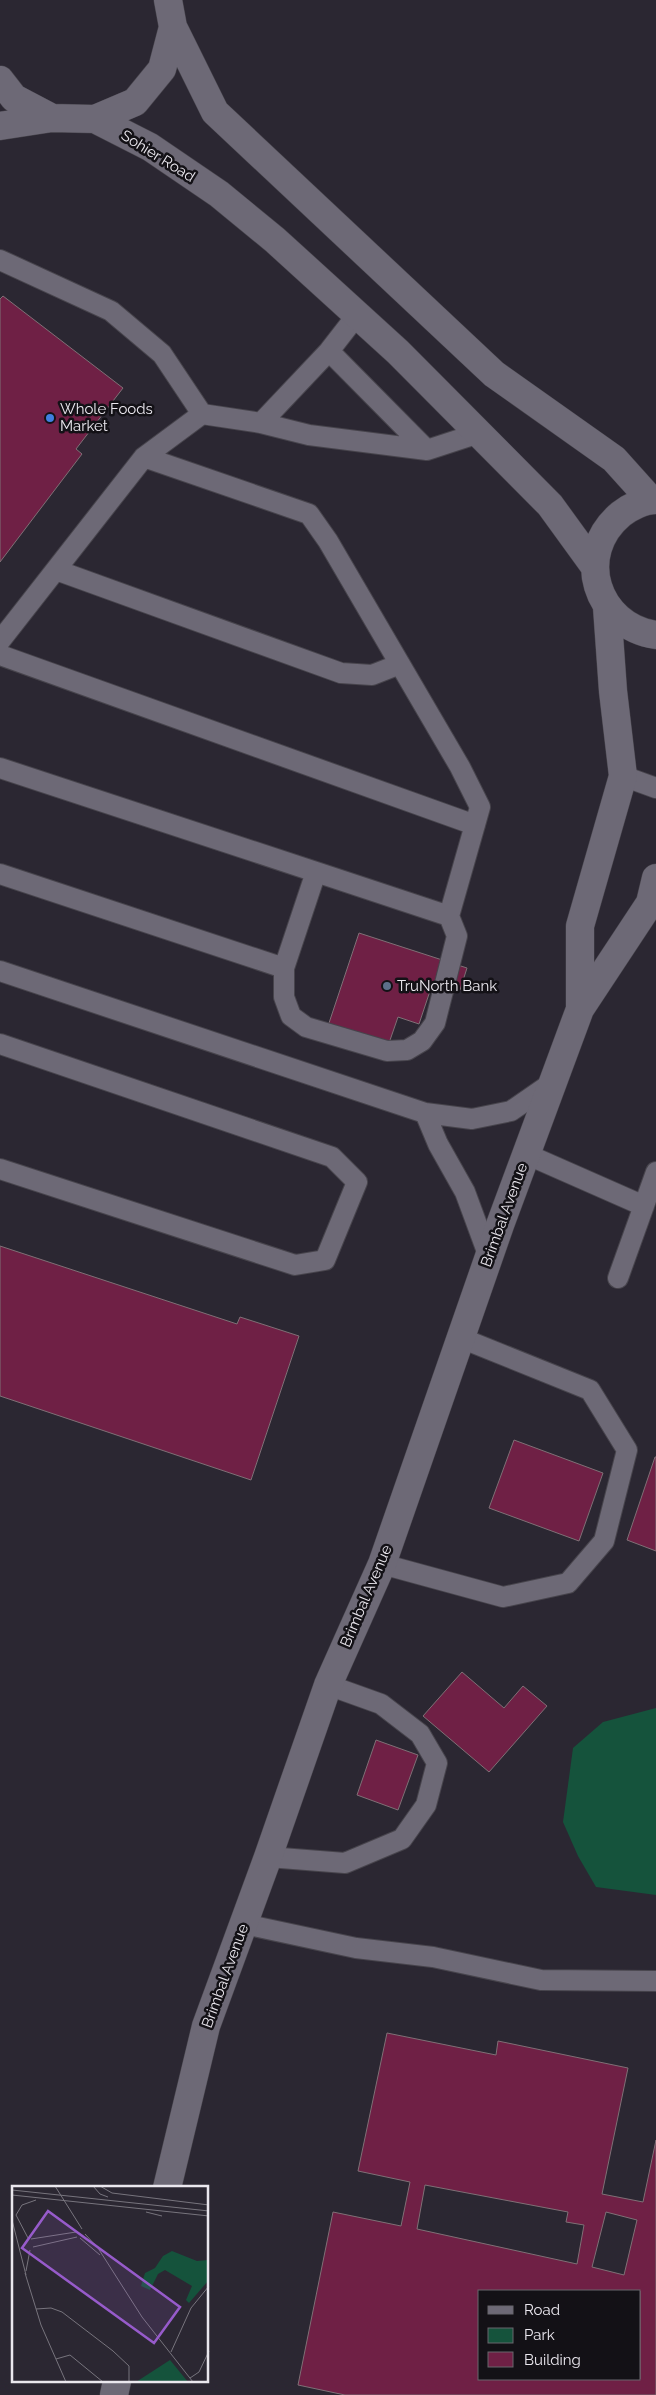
<svg xmlns="http://www.w3.org/2000/svg" width="656" height="2395" viewBox="0 0 656 2395" font-family="Raleway,sans-serif">
<style>
.green{fill:#15533c}
.building{fill:#6f2045;stroke:#7f7076;fill-rule:evenodd}
.lines{fill:none;stroke-linecap:round;stroke-linejoin:round}
.lane-casing{stroke:#47444c;stroke-width:22}
.secondary-casing{stroke:#47444c;stroke-width:29}
.lane{stroke:#6d6976;stroke-width:20}
.secondary{stroke:#6d6976;stroke-width:28}
.shop-dot{fill:#3f7fe0;stroke:#131116;stroke-width:2}
.service-dot{fill:#5c6f8a;stroke:#131116;stroke-width:2}
.labels{text-anchor:middle;stroke-width:5;stroke-linejoin:round;paint-order:stroke}
.street-label{font-size:15px;fill:#eae7ee;stroke:#131116}
.poi-label{font-size:15px;fill:#eae7ee;stroke:#131116;text-anchor:start}
.inset-road{fill:none;stroke:#77747d;stroke-width:1}
.view{fill:#975bcb;fill-opacity:0.15;stroke:#975bcb;stroke-width:2.5}
.inset-edge{fill:none;stroke:#eae7ee;stroke-width:2.5}
</style>
<rect width="100%" height="100%" fill="#2b2732"/>
<path class="green" d="M656,1708V1895L596,1887L578,1856L563,1822L573,1748L603,1722Z"/>
<path class="building" d="M3,296L123,388L76,449L82,454L0,562V299Z
M359,933L467,968L460,990L433,982L419,1024L398,1017L388,1046L328,1026Z
M0,1246L237,1324L240,1317L299,1336L251,1480L0,1396Z
M514,1440L603,1473L579,1541L489,1508Z
M655,1457H656V1551L627,1540Z
M462,1672L504,1708L523,1686L547,1706L489,1772L423,1716Z
M376,1740L418,1755L398,1810L357,1795Z
M387,2033L496,2055L498,2041L628,2068L602,2194L643,2202L656,2140V2395H345L298,2385L333,2212L401,2226L410,2182L358,2171ZM425,2185L568,2212L566,2222L584,2225L577,2264L417,2229ZM606,2212L637,2220L624,2275L592,2267ZM480,2291H640V2379H480Z"/>
<g class="lines">
<defs>
<path id="lane" d="M0,260L111,311L162,354L202,414
M329,351L427,450
M261,423L329,351L357,315
M144,457L309,514L328,541L460,767L480,807L449,916L316,872L284,968V997L291,1016L306,1027L387,1051L407,1050L422,1041L435,1023L457,936L449,916
M56,570L341,673L372,675L400,664
M0,641L144,457L202,414L261,423L309,435L427,450L479,433
M0,655L475,825
M0,768L316,872
M623,776L656,788
M0,874L284,968
M0,971L425,1113L472,1119L511,1111L553,1082
M0,1044L332,1157L357,1182L325,1260L295,1265L0,1169
M425,1113L438,1144L465,1192L489,1257
M526,1154L644,1206
M618,1278L656,1172
M382,1564L503,1597L568,1583L604,1541L627,1450L590,1390L461,1338
M268,1857L345,1863L402,1839L426,1805L437,1763L420,1734L381,1704L328,1685
M244,1924L356,1948L433,1957L541,1980L656,1981"/>
<path id="secondary" d="M173,27L215,112L494,374L614,459L651,500
M0,80L14,98L52,118L95,119L135,102L162,69L173,27L168,0
M95,119L150,147L219,194L275,240L398,352L550,505L595,567
M0,126L52,118
M656,500C644,500 630,507 621,514C573,554 596,626 656,635
M580,1009V926L623,776L613,691L607,607
M167,2188L206,2026L268,1857L328,1685L382,1564L500,1225L553,1082L580,1009L650,903L656,878
M114,2395L117,2381"/>
</defs>
<use href="#lane" class="lane-casing"/>
<use href="#secondary" class="secondary-casing"/>
<use href="#lane" class="lane"/>
<use href="#secondary" class="secondary"/>
</g>
<circle class="shop-dot" cx="50" cy="418" r="5"/>
<circle class="service-dot" cx="387" cy="986" r="5"/>
<g class="labels">
<g class="street-label">
<text transform="translate(158 156) rotate(32)" y="5">Sohier Road</text>
<text transform="translate(504 1215) rotate(-70)" y="5">Brimbal Avenue</text>
<text transform="translate(366 1596) rotate(-67)" y="5">Brimbal Avenue</text>
<text transform="translate(225 1976) rotate(-70)" y="5">Brimbal Avenue</text>
</g>
<g class="poi-label">
<text x="60" y="414">Whole Foods<tspan x="60" dy="17">Market</tspan></text>
<text x="397" y="991">TruNorth Bank</text>
</g>
</g>
<g transform="translate(12 2186)">
<rect width="196" height="196" fill="#2b2732"/>
<path d="M160,65L185,75L196,74V95L177,117L174,114L180,100L153,84L146,88L138,104L129,100L133,87L143,82L151,70ZM158,174L176,196H124Z" fill="#15533c"/>
<path class="inset-road" d="M43,0L70,43M81,0L88,8L96,11M88,0L100,7L197,19M0,4L197,25M0,9L197,30M134,26L150,30M0,34L14,89M73,48L86,62L130,131L181,196M16,52L4,29L10,19L24,14M68,52L88,69M19,53L64,46M21,61L65,51M14,85L18,64M13,87L29,139L54,196M24,123L39,122L50,126L101,165L117,180V196M159,166L179,122L197,100M44,173L58,169L91,196M178,192L187,186L197,165"/>
<path class="view" d="M36,25L168,121L142,157L10,62Z"/>
<rect width="196" height="196" class="inset-edge"/>
</g>
<rect x="478" y="2290" width="162" height="90" fill="#131116" stroke="#69676c"/>
<rect x="488" y="2306" width="25" height="8" fill="#6d6976" stroke="#69676c"/>
<text x="524" y="2315" font-size="15" fill="#eae7ee">Road</text>
<rect x="488" y="2328" width="25" height="15" fill="#15533c" stroke="#69676c"/>
<text x="524" y="2340" font-size="15" fill="#eae7ee">Park</text>
<rect x="488" y="2352" width="25" height="15" fill="#6f2045" stroke="#69676c"/>
<text x="524" y="2365" font-size="15" fill="#eae7ee">Building</text>
</svg>
